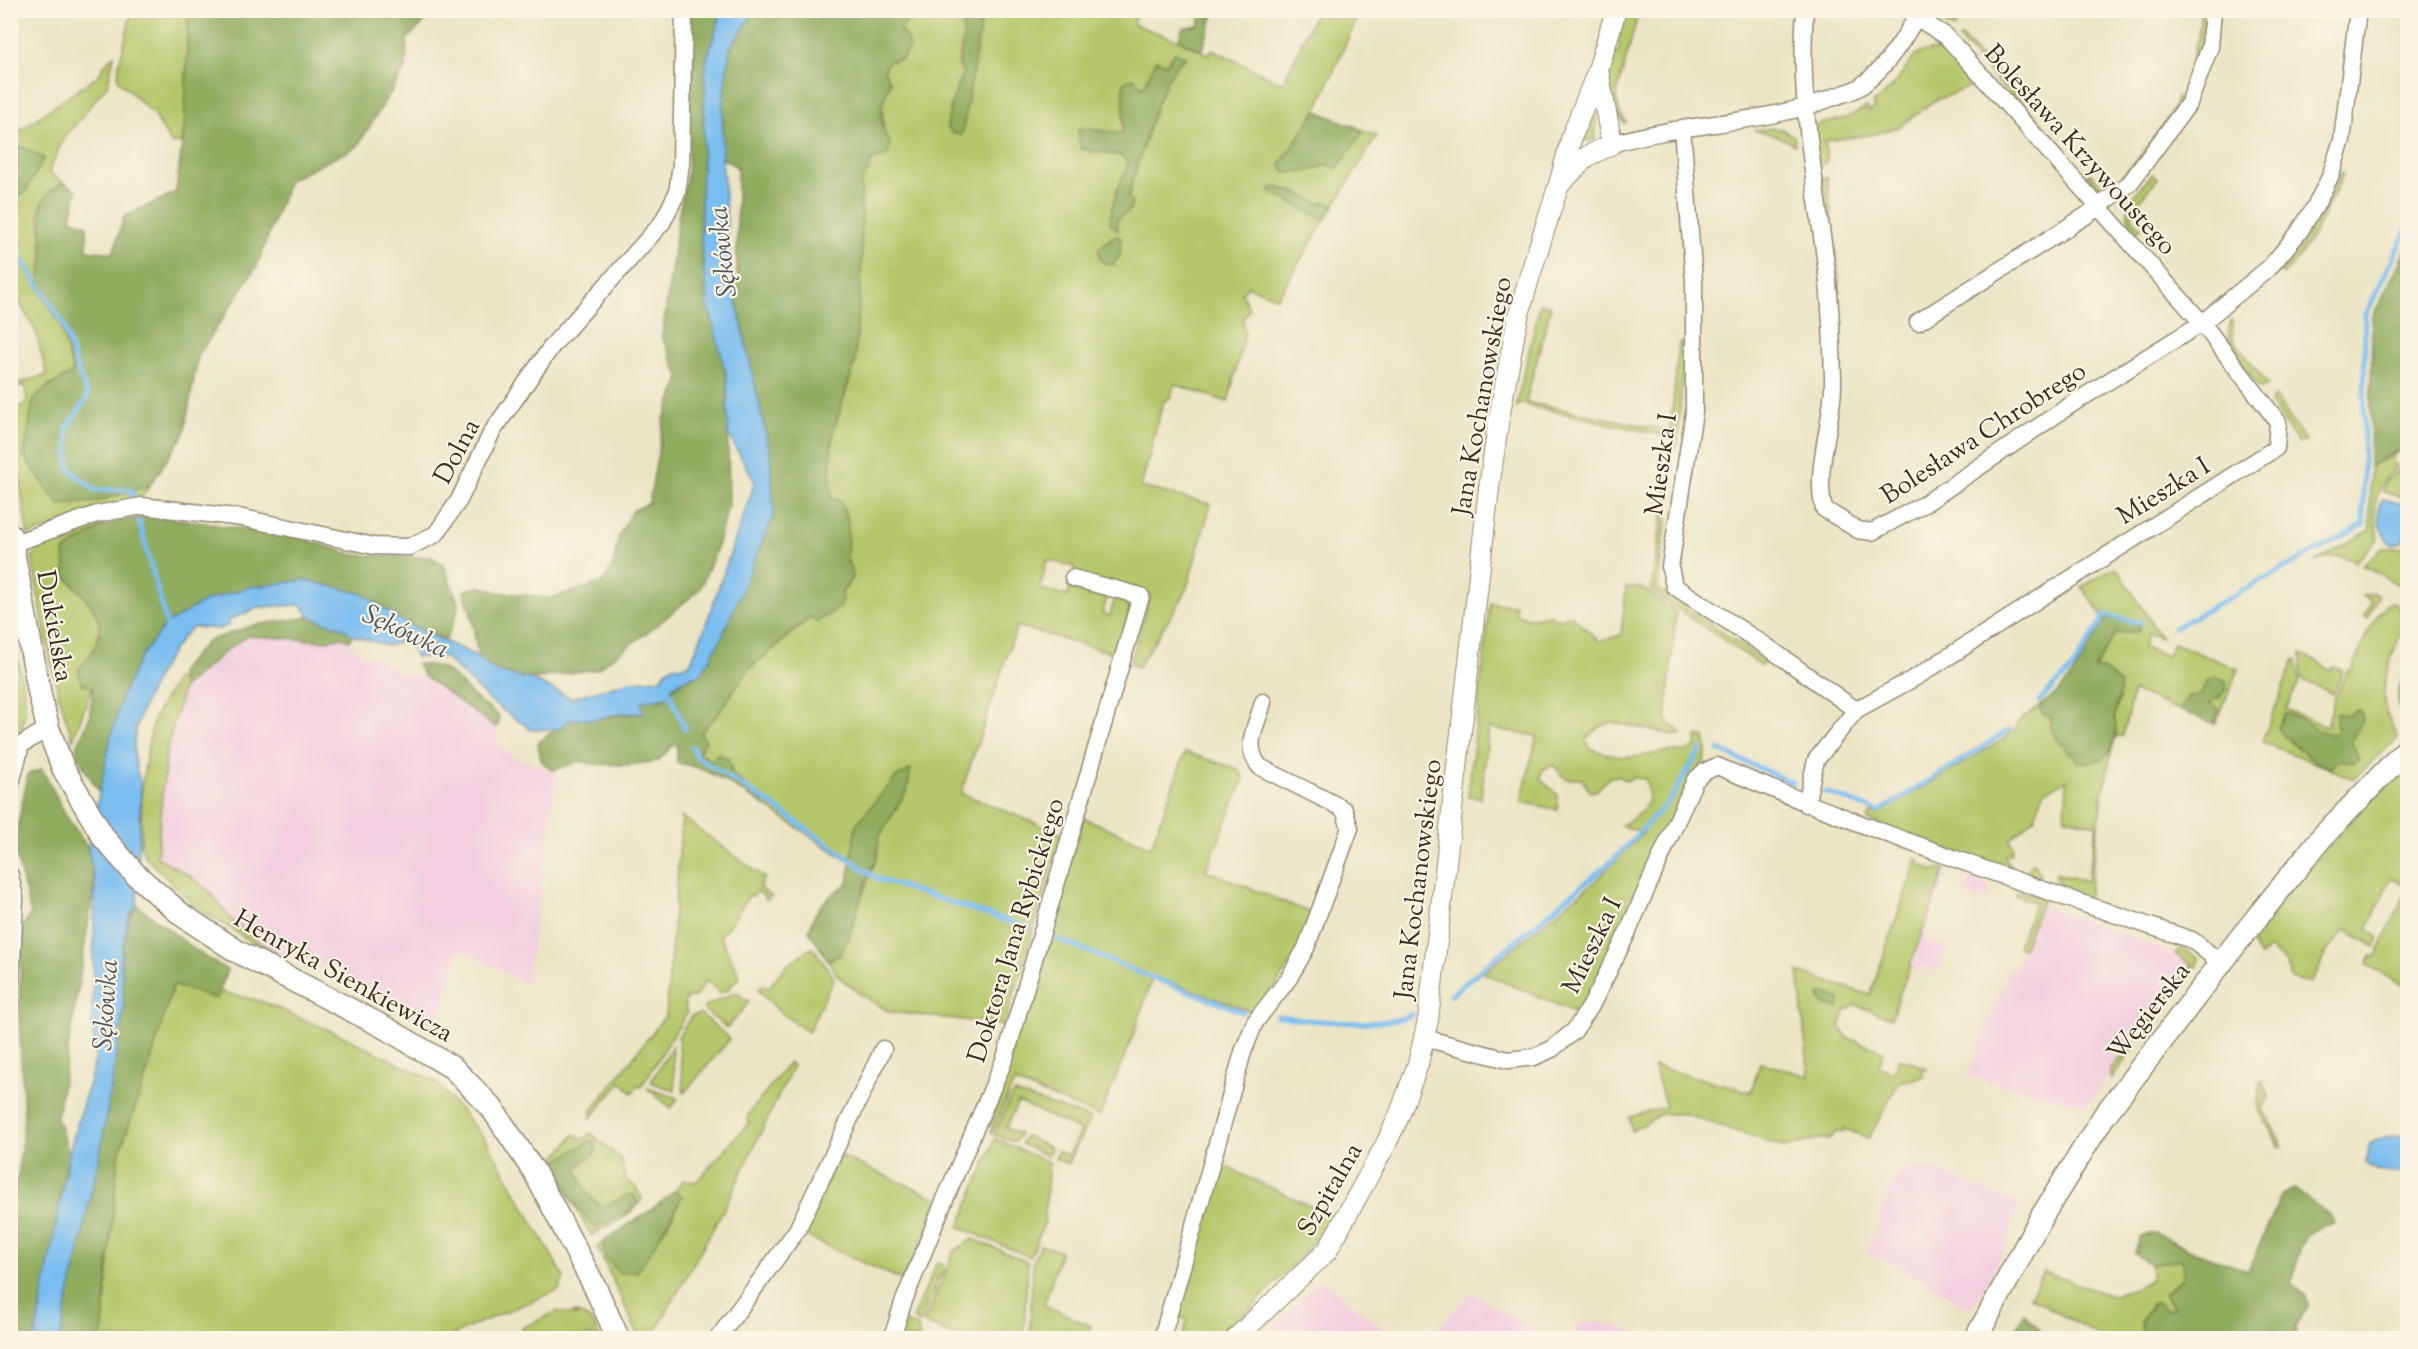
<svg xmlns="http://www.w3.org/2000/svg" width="2418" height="1349" viewBox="0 0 2418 1349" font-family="'Sorts Mill Goudy',serif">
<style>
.built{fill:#f3cfdf}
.green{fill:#b5c76a;stroke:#787844;stroke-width:1.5}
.forest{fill:#90ac5e;stroke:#666b3e;stroke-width:1.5}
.water{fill:#7abdf0;stroke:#5a7487;stroke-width:1.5}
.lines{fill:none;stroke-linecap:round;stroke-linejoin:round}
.stream{stroke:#7abdf0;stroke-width:5}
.minor-casing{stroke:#948872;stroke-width:19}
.tertiary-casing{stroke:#948872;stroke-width:22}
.secondary-casing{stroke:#948872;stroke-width:25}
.minor{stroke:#fff;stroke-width:16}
.tertiary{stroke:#fff;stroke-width:20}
.secondary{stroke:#fff;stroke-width:22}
.labels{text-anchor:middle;stroke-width:4.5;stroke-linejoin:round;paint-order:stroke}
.street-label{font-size:26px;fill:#3b2a1e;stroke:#fcf5e5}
.water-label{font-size:27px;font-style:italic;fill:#4e565d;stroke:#fcf5e5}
</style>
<rect width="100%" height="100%" fill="#fcf5e5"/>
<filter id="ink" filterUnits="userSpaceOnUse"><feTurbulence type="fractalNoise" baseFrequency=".0167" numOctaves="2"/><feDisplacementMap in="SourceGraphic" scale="12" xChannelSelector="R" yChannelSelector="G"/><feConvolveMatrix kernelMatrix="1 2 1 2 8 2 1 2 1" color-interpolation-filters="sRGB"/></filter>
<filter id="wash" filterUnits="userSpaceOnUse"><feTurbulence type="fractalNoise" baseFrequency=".008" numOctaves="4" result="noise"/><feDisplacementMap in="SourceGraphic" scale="24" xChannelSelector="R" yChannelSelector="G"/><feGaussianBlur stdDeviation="1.35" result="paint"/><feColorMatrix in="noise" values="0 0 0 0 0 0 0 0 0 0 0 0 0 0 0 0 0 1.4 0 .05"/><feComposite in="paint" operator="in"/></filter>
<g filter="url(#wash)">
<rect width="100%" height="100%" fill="#ece5c5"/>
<path class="built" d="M248,636L342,637L362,656L382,657L383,666H394V672L424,676L495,727L499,746L512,757L557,773L527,984L460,949L435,1029L329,968L274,951L254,939L230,918L210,892L157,858L166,754L183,688L227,650Z
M1945,870L1987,885L1990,892L1989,896L1981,900L1965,895L1970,879L1947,871L1924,939L1946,947L1945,953L1938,972L1922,966L1915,971L1909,969Z
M2041,905L2175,954L2192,965L2086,1106L1967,1076L2010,967L2014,971Z
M1910,1167L1937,1171L2020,1204L2007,1238L2010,1240L1973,1306L1966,1307L1924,1281L1901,1270L1902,1267L1867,1253L1891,1188L1898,1175Z
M1321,1279L1395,1338H1264Z
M1472,1292L1544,1338H1545H1428Z
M1599,1321L1655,1338H1570L1579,1324Z"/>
<path class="green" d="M132,11H188L185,122L182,143H171L153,114L118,80L119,64Z
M915,11H1137L1133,24L1178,40L1209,55L1212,49L1279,82L1284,81L1316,11H1360L1316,111L1377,136L1277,298L1248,286L1242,293L1249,310L1243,319L1245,333L1228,402L1174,384L1171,397L1163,402L1141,487L1211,504L1185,594L1138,667L1130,664L1150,595L1073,575L1075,567L1047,560L1040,589L1068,596L1070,587L1103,594L1107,599L1102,613L1110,616L1114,601L1119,599L1124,600L1130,610L1116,654L1017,626L961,793L1062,834L1004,1027L997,1024L890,1012L861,995L837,975L828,960L840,955L877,857L879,837L907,790L857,824L852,864L762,804L764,801L732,774L731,767L712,762L698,751L706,741L700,733L717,715L748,670L842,592L852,578L850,566L847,561L841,501L832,499L830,471L833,432L855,362L861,180C867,173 882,142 883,133C886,111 875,107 890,83L884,71L903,26Z
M1627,11H1639L1616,97L1620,114L1626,122L1625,123C1603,102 1608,79 1614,53L1617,54L1620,43L1618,42Z
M1936,11H1944L1956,28C1946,29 1940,19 1936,11Z
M2201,11H2207L2200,54L2188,85L2184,87L2198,37Z
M1962,37L2063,147L2060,150L1959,39Z
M1936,50L1943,53L1970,81L1972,86L1934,101L1899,127L1875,134L1825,141L1827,161L1817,169L1812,126L1846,118L1867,107L1869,111L1875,108L1873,103C1892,91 1903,73 1916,54Z
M114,55L108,84L63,140L49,172L63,182L48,193L40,209L43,258L38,288L60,322L74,372L43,390L94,502L150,485L139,500L28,535L19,478L10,468L11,407L22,406L27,400L25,385L11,388L12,385L47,375L35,329L14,294H11L10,196L24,194L22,147L11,145L10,128L15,134L99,75L104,65Z
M2177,98L2181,101L2122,184L2108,193H2102L2087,176L2089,173L2104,187L2113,186L2141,155L2168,119Z
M1590,111L1597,113L1595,141L1583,140L1581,137Z
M1773,128L1781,129L1794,136L1795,145L1778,136L1754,130Z
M2340,172L2343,175C2326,211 2311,247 2283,275L2280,272C2307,242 2324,208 2340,172Z
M2152,174L2157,179L2135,206L2132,218L2141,228L2135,233C2117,208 2136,194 2152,174Z
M1827,177L1840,292L1833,291L1819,179Z
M1540,304L1551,306L1526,402L1670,431L1679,343H1685L1677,447L1673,446L1674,438L1521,404L1516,407Z
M2231,320L2233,322V339L2268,385L2260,388C2246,368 2221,345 2231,320Z
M2275,396L2306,442L2298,443L2270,402Z
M2397,451L2407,454V500L2382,491L2386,481L2406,464L2407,457L2403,453L2398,452L2393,456V462L2397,467C2370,490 2374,509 2378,540L2355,562C2340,554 2331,555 2315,562L2370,530V466L2387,458Z
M1669,471L1673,475L1657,588L1765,661L1762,666L1651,591Z
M101,521L104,525L64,551L93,606L100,624L96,647L88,658L81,683L92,687L73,740C52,681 42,619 32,557C47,537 78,528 101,521Z
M2407,543V592L2394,582L2363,565L2382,548H2402Z
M2113,568L2119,571L2161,638L2148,633L2143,647L2168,656L2173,643L2238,669L2216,724L2213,723L2215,722L2210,705L2213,699L2219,698L2225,689L2226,682L2216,677L2201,696H2189L2179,710L2133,691L2123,736H2116L2114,716L2120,699L2095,668L2114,635L2120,632H2136L2116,616L2105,620L2082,587Z
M1626,587L1642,588L1676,612L1666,720L1683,734L1671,736L1664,733L1611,722L1598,728L1586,739L1589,748C1622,761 1631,758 1664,752C1676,750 1686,754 1696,746V736L1705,737L1707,750L1702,767L1581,1015L1483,973L1592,884L1644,832L1621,826C1629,821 1647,810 1648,799C1649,793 1647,785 1646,779L1633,778L1626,781L1619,776L1610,777L1596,791L1590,792L1582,779H1566L1553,765L1542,770L1540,779L1558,795V810L1521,802L1537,736L1489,728L1481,798L1468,796L1490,603L1515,605L1516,614C1520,615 1526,618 1531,618C1544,618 1547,610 1558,620L1571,615L1599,641L1621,635Z
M2373,593L2378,596L2368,618L2364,616L2371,601L2363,596Z
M2391,602L2396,603L2404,619C2399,645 2382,672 2384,698C2384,712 2392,726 2398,738L2354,779L2262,742L2294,659L2296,660L2299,682L2286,709L2327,727L2335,697L2348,670L2351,672C2359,653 2373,612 2391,602Z
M10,630C17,662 39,718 11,744Z
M2301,654L2322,664L2323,666L2330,670L2334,667L2343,671L2333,694L2301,679Z
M180,677L183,688L166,754L157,857L189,875L210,892L230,918L254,939L272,950V955L196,907L145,857L141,845L142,786L147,752L154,718L176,679Z
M2042,704L2040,709L2050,716L2051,728L2060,744L2065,743L2071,753L2112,749L2102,798L2088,899L2061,889L2055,876V873L2087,881L2097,825L2065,818L2067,780L2044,792L2034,819L2010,839L2013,846L2012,854H2007L2005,857L2013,870L2025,874L2031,863L2036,865L2040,874L2038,877L2028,879L1867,820L1871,813L1878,814L2006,738L2012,729L2015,731L2019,721Z
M1185,752L1239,769L1244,779L1206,870L1316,915L1304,945L1256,1013L1153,976L1136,1028L1100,1116L1014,1082L991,1135C990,1120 999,1107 996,1092L1084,818L1151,847Z
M2407,763V879L2403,885L2391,878L2367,929L2379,937L2375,947L2345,929L2325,954L2326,955L2311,983L2291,978L2287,964L2270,948L2260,957L2253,945V936L2327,847Z
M682,817L761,875L765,878L759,887L771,896L767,900L758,891L753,896L750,894L729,926L720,936L740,977L729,987L730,989L720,993L706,980L696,996L687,998L684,1003L687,1013L641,1087L638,1086L632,1093L621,1082L591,1118L592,1110L666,1015Z
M1917,859L1921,865L1933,871L1940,868L1945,870L1891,1018L1856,1005L1845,1011L1840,1027L1846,1037L1884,1052L1879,1067L1894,1072L1899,1058L1927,1068L1922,1070L1924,1077L1899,1082L1869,1138L1844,1129L1842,1132H1836L1829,1140C1812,1135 1802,1147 1783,1147L1685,1114H1661L1632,1131L1629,1117L1666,1107L1654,1066L1751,1092L1760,1063L1809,1076L1798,972L1870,995Z
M2407,890V987L2367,965L2371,955L2375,957Z
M2018,892H2024L2044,897L2023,948L2018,946L2035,903L2015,895Z
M2181,947L2199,959L2197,965L2150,1027L2145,1025L2192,965L2175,954Z
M811,948L815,950L834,978L808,1032L781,1013L758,990L764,985L768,988L786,966Z
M170,979L263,1002L345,1037L436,1082L486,1140L564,1277L559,1290L474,1325L448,1338H102L118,1157Z
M737,992L749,1002L727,1028L704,1010L705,1006Z
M701,1014L730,1039L684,1093L678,1037L691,1016Z
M2130,1044L2133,1048L2112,1079L2110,1071Z
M672,1046L675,1091L651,1082Z
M789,1062L793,1066L725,1207L652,1338H640L597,1247L602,1243L606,1258L637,1272L672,1217L682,1196L675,1191L683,1180L696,1182L748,1124V1115Z
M2263,1081L2269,1095L2262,1108L2283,1146L2280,1147L2258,1108L2260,1082Z
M647,1088L677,1098V1101L671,1108Z
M1015,1093L1090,1118L1068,1164L1055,1158L1058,1151L1069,1156L1080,1130L1018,1102L1006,1128L1020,1134L1015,1142L994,1135L1012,1095Z
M591,1133L622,1160L624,1177L636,1188L642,1199C633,1216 607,1226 591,1235L551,1164L574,1135L585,1139Z
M1025,1136L1051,1148L1048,1156L1021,1144Z
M995,1139L1049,1162L1044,1224L1030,1257L959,1227Z
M840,1156L939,1199L904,1281L801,1234Z
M1215,1162L1334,1217L1299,1258L1223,1338H1182L1188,1320L1175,1316Z
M973,1239L1028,1262L1024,1329L1020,1338H960L924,1323L954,1251Z
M1040,1245L1061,1251L1044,1305L1091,1326L1086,1338H1026L1030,1329L1033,1263Z
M2180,1259L2184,1264L2183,1277L2172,1285L2165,1294L2174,1309L2166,1310L2157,1302L2142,1331V1338H2103L2030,1297L2044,1272L2111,1296L2139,1286L2151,1279V1265Z
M937,1262L944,1266L920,1323L913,1319Z
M558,1311L577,1316L573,1312C589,1315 593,1323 600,1337L593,1338L592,1335L582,1338H520L522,1328Z
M905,1322L918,1327L920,1338H899Z"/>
<path class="forest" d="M188,11H436L407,39L406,67L357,147L289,180L257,266L198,356L184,434L150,485L94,502L59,505L24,456L33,401L43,390L73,372L60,323L38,288L43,258L40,209L48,193L63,182L77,190L71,219L87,225V250L113,253L124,217L176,192L185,122Z
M690,11H722L706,61L701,197V242L708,305L727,378L729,503L716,550L700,588L692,596L656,626L597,669L530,679L497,672L478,657L472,619L464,591L480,586L497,592L550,598L604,582L613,564L619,536L632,511L649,503L664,419L680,378L662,337L679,213L687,176L692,64Z
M755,11H915L900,31L906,37L909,47L902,59L888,62L884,71L891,83C880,100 877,126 890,142L888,156L871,160L870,169L861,180L862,261L855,362L833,432L830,471L832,499L841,501L848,521L847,561L850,566L852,578L842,592L841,607L816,622L810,616L748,670L717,715L700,733L706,740L699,752L711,761L718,754L729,759L732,774L764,801L762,804C736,788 708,767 677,763V745H673L658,761L628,765L594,764L580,761L552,771L541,760L538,743C542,738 562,725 568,721C575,718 588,720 596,719C614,717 622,713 642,714V702L651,699L661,700C673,686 684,679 701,674L770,452L737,302V167L722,158L723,100L730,48Z
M963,11H983L962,135L953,134L947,126L951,105L963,72L958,65L963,39Z
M1203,11H1215L1202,50L1178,40L1183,28L1198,25Z
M1175,52L1186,57C1157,79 1145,147 1132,182L1129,197L1132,203L1129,212L1123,214L1117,219L1118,231L1110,223C1112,204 1117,185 1127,170V161L1119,155L1081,149L1078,128L1122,133C1126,116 1122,99 1124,82L1134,78L1143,88L1156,60L1166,64Z
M1316,111L1363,130L1361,135L1337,169L1328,164L1314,170L1286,173L1280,166L1283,160Z
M10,145L22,147L44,158L24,194L11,196Z
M1278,187L1305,196L1319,204L1326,201L1334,205L1324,220L1269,191L1270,188Z
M1117,236L1121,238L1120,255L1113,265L1104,263L1099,258V249L1111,238Z
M2407,247V454L2397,451L2370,466L2372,318Z
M159,516L300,538L354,555L432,557L444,565L458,602L457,614L446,640L404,622L363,594L205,601L110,741L100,793L84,768L76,749L89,719L93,688L81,683L78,670C116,628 99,611 65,576L64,551C102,526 112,518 159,516Z
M2116,616L2140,624L2139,631C2131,634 2122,630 2114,635L2095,668L2103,670L2121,683C2120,694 2116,704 2115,715C2114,719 2116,724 2116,729C2116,754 2101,764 2078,763L2074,753L2069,754L2065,748L2067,746L2065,743L2061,744L2050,728V716L2043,715L2040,709C2043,701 2051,698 2057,693C2078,672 2090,644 2105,620Z
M309,617L344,628L352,635L349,641L342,637L325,641L248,636L227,650L183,688L180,671L208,641L254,625Z
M2407,662V701L2404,707H2401L2398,706V693Z
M417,664C454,665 455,681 480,702C487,708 494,710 499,717L498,726L495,727L424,676Z
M2216,677L2226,682V689L2219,698L2214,699L2210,704L2219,709L2215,722L2213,723L2179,710L2189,696L2201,695L2206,681Z
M2357,710L2361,712L2363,720L2351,741L2359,759L2354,763L2341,760L2330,768C2315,764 2286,740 2277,727L2285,714C2304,713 2316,738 2337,733L2336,715L2338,713L2347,716Z
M42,769L67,817L88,848L95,882L57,1118L69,1153L35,1338H11L12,1186L18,1177L24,1117L19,1016L22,927L31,914L14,846L28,774Z
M911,769L907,790L879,837L877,857L867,878L848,941L840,955L828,960L809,931C816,904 827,899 848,883L856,824L895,778Z
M137,905L198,952L227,970L217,999L173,985L148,1071L118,1157L102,1338H60L120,977C121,953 124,925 137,905Z
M1826,993L1840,999L1839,1008C1829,1007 1821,1006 1819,995Z
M590,1141L595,1142L596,1152L577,1168C581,1184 589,1199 603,1207L630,1194L635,1196L637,1203L627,1213L595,1228L572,1200L555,1162Z
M2294,1189L2331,1216L2334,1224C2299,1227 2299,1255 2292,1283L2305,1296L2308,1306L2295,1326L2297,1338H2142L2141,1322L2152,1303L2157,1302L2166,1310L2174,1308L2164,1294L2183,1277L2184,1264L2180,1259L2151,1265L2135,1254L2140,1236L2155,1233L2195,1252L2248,1271L2281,1196Z
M675,1191L682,1196C669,1223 653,1248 637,1272L619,1273L606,1258L602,1243L607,1238L644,1215Z
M2024,1313L2040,1330L2037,1338H2011Z"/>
<path class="water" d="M722,11H755L730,48L723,100L722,158L731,277L770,452L774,514L721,639L701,674L687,678L672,687V695C662,699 652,699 642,702L643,714L622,713L598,719L569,720L559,729L532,730L491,702L445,657H416L407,640L388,646L352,635L343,628L309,617L302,605L259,607L229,620V625L220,629L193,627C168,649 135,711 134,745C133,759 137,773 141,786L137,905L129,916L121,955L124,1009L101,1148L60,1338H35L69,1153L96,1058L92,1026L95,882L88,848L110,741L122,695L141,656L166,624L205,601L249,587L306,580L363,594L404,622L478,657L497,672L530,679L571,698L631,681L660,679L667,670L673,666L680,667L690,664L704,630L755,482L728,434L727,378L708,305L701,242V197L706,61Z
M2383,499L2398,503L2407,509V530L2402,542L2394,545C2380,539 2374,512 2383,499Z
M2407,1135V1174C2395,1173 2374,1174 2365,1162L2370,1144L2385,1137Z"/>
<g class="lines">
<path class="stream" d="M10,241L62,321L77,369L88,396L67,428L69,469L95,490H131L134,497
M139,521L168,629
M2174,628L2363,525L2365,316L2408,227
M668,689L685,729
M2039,701L2073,668L2105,615L2142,623
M692,747L697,757L771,804L878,879L1029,928
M1719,750L1793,783
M1826,792L1879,812L2009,730
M1055,938L1153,978
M1153,978L1243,1012
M1451,995L1614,859L1669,801L1701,749
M1277,1016L1289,1017
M1289,1018C1321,1021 1385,1029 1412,1014"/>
</g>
</g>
<g filter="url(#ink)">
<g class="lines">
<defs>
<path id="minor" d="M1805,10C1798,99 1816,185 1827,273C1831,307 1832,343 1833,378C1835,418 1813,468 1824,509L1858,530L1872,532L1926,503L2072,404L2202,323L2270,267L2299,232L2316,205L2330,177L2342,140L2358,10
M1682,128L1694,282V412L1670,567L1674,586L1766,646L1856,710L1918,676L2276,448L2278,422L2202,323L1946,36L1916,17
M1612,144C1683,122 1763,125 1831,98C1841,94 1853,92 1861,86C1887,67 1905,38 1920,10
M1918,322L2087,215L2130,183L2189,103L2210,47L2213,10
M12,544L97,514L142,506L243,518L374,546L409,547L436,534L459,500L492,432L552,346L662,223L677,193L681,164L684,10
M10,787L21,745L48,728
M1806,804L1816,760L1856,710
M10,875L15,898L10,1003
M1424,1038L1508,1060L1534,1057L1552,1049L1574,1031L1591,1006L1624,940L1695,780L1704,772L1717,766C1872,832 2032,887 2192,940L2221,963
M718,1338L797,1230L883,1049
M892,1338L903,1303L943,1204L1005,1058L1141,596L1073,578
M1162,1338L1243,1052L1255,1022L1289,978L1306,948L1350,828L1344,810L1338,806L1260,767C1242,745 1257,727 1263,702"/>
<path id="tertiary" d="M1560,184L1586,157L1612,144L1598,70
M1236,1338L1327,1251L1386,1144L1399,1116L1418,1064L1428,1020L1489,488L1499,418L1517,321L1530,275L1559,184L1572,136L1598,70L1616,10"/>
<path id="secondary" d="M10,535L40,696L48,728L63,768L104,838L136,875L182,915L238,952L384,1027L453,1068L491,1107L535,1173L595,1287L618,1338
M1976,1338L2042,1216L2104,1116L2238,941L2322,837L2408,748"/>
</defs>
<use href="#minor" class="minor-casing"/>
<use href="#tertiary" class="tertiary-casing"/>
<use href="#secondary" class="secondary-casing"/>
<use href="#minor" class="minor"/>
<use href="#tertiary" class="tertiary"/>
<use href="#secondary" class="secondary"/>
</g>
</g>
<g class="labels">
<g class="street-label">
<text transform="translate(2081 149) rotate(48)" y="9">Bolesława Krzywoustego</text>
<text transform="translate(1481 396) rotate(-80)" y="9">Jana Kochanowskiego</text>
<text transform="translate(1983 432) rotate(-33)" y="9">Bolesława Chrobrego</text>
<text transform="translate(456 451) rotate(-62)" y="9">Dolna</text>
<text transform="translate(1660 464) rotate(-82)" y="9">Mieszka I</text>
<text transform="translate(2163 490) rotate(-32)" y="9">Mieszka I</text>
<text transform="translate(56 626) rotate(80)" y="9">Dukielska</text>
<text transform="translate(1417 879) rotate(-83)" y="9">Jana Kochanowskiego</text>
<text transform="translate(1015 930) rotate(-73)" y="9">Doktora Jana Rybickiego</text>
<text transform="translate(1591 945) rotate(-64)" y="9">Mieszka I</text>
<text transform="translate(344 975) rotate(29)" y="9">Henryka Sienkiewicza</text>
<text transform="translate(2148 1011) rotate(-52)" y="9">Węgierska</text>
<text transform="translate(1329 1189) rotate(-60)" y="9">Szpitalna</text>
</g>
<g class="water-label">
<text transform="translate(722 252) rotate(-96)" y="9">Sękówka</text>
<text transform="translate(406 631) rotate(25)" y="9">Sękówka</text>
<text transform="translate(105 1005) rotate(-86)" y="9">Sękówka</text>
</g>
</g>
<rect width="2418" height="1349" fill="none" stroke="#fcf5e5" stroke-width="36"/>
</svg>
